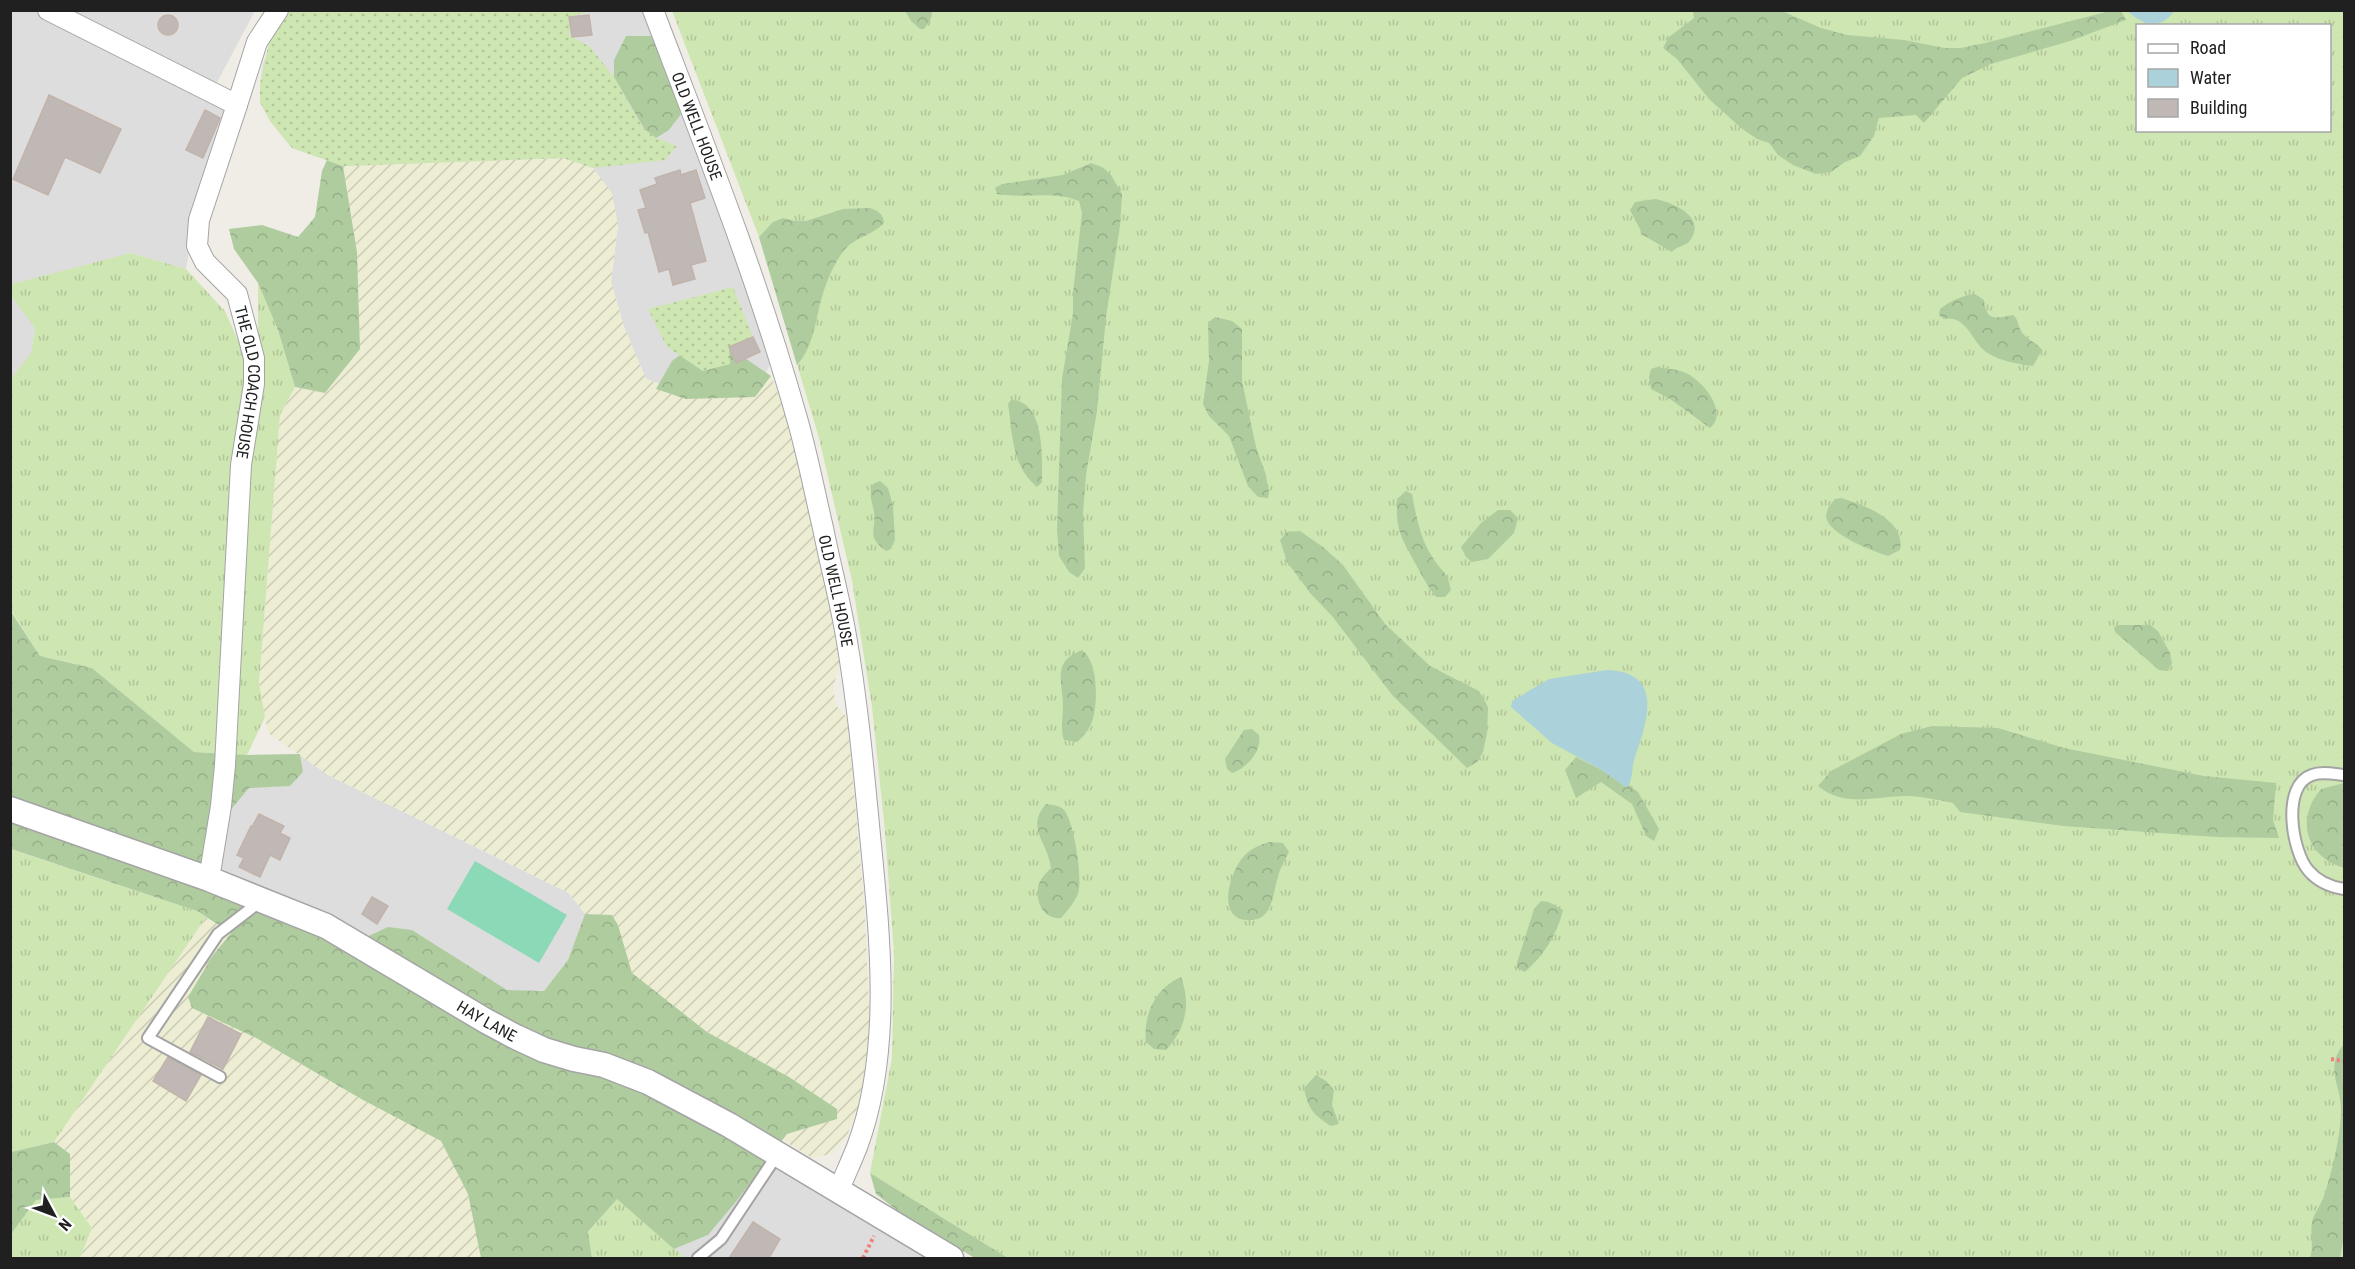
<svg xmlns="http://www.w3.org/2000/svg" width="2355" height="1269" viewBox="0 0 2355 1269" font-family="'Roboto Condensed',sans-serif">
<style>
.residential{fill:#dedddd}
.farmland{fill:url(#farmland-furrows)}
.grass{fill:url(#grass-tufts);fill-rule:evenodd}
.forest{fill:url(#forest-crowns)}
.garden{fill:url(#garden-dots)}
.pitch{fill:#8bd9b7}
.water{fill:#abd2da}
.building{fill:#c0b8b4;stroke:#c1b3aa;stroke-width:1.5}
.lines{fill:none;stroke-linecap:round;stroke-linejoin:round}
.service-casing{stroke:#a4a4a4;stroke-width:14}
.minor-casing{stroke:#a4a4a4;stroke-width:22}
.tertiary-casing{stroke:#a4a4a4;stroke-width:27}
.path{stroke:#f17e78;stroke-width:4;stroke-dasharray:3 3;stroke-linecap:butt}
.service{stroke:#fff;stroke-width:10}
.minor{stroke:#fff;stroke-width:20}
.tertiary{stroke:#fff;stroke-width:24}
.labels{text-anchor:middle;stroke-width:4.5;stroke-linejoin:round;paint-order:stroke}
.street-label{font-size:16px;fill:#202020;stroke:#fff}
</style>
<defs>
<pattern id="farmland-furrows" width="10" height="10" patternUnits="userSpaceOnUse" patternTransform="scale(1.5)"><rect width="10" height="10" fill="#ededd4"/><path d="M-1 1l2-2M0 10L10 0M9 11l2-2" fill="none" stroke="#cbcbb6"/></pattern>
<pattern id="grass-tufts" width="24" height="20" patternUnits="userSpaceOnUse" patternTransform="scale(1.5)"><rect width="24" height="20" fill="#cee6b1"/><path d="M3 7l-1-3M5 7V3M7 7l1-3M15 17l-1-3M17 17v-4M19 17l1-3" fill="none" stroke="#b1c598"/></pattern>
<pattern id="forest-crowns" width="20" height="18" patternUnits="userSpaceOnUse" patternTransform="scale(1.5)"><rect width="20" height="18" fill="#afcc9f"/><path d="M2 6a3 3 0 1 1 6 0M12 15a3 3 0 1 1 6 0" fill="none" stroke="#96af89"/></pattern>
<pattern id="garden-dots" width="8" height="8" patternUnits="userSpaceOnUse" patternTransform="scale(1.5)"><rect width="8" height="8" fill="#cee6b1"/><path d="M2 2h.1M6 6h.1" fill="none" stroke="#b1c598" stroke-width="1.8" stroke-linecap="round"/></pattern>
</defs>
<rect width="100%" height="100%" fill="#f0ede7"/>
<path class="residential" d="M11,11H255L207,101L231,114L198,198L186,269L131,253L11,296L35,327L31,353L11,380Z
M290,11H644L741,264L771,363L762,380L692,395L646,379L624,327L611,281L618,225L593,168L343,166L292,148L270,121L260,102V84L263,63Z
M300,754L328,775L569,893L585,914L568,960L544,991L506,990L412,930L347,946L215,888L209,836L249,788L303,772Z
M766,1162L932,1258H683L684,1257L674,1249L708,1235L735,1203Z"/>
<path class="farmland" d="M564,158L593,168L612,193L618,225L611,281L624,327L646,379L659,384L656,389L755,397L771,376L794,434L841,661L833,687L836,705L847,718L864,899L870,1030L861,1098L847,1136L831,1154L812,1158L783,1140L787,1134L837,1119V1109L788,1077L707,1032L631,973L618,925L612,915L585,914L569,893L328,775L268,733L259,683L280,415L295,387L325,393L360,349L357,252L343,166Z
M206,917L231,933L213,955L192,1008L258,1039L363,1100L441,1141L468,1194L481,1258H80L92,1228L70,1197V1154L54,1142Z"/>
<path class="grass" d="M672,11H2344V1258H1008L870,1173L892,1058L894,954L885,832L872,707L852,581L819,438L759,237ZM2138,26H2330V130H2138Z
M131,253L186,269L225,311L250,368L238,445L215,753L194,752L92,668L40,656L11,610L10,380L31,353L35,328L11,296L12,284Z
M258,283L278,330L295,387L280,415L259,683L265,717L247,755H234L251,455L258,390Z
M10,849L197,911L206,917L54,1142L11,1152Z
M70,1197L92,1228L80,1258H11L10,1234L36,1200Z
M617,1198L684,1257L683,1258H592L588,1233Z"/>
<path class="forest" d="M905,11H932C932,18 929,23 924,29H920L911,21Z
M1693,11H1782L1821,28L1847,35L1904,40L1945,48H1961L1985,43L2110,11H2121L2126,20L2070,41L1991,64L1962,78L1924,123L1916,115L1879,118L1874,136L1860,156L1845,162L1831,172L1816,174L1793,165L1778,155L1769,143L1757,139L1741,128L1709,99L1677,59L1663,48L1669,37L1694,18Z
M626,36H651L664,58L681,114L669,130L656,138L645,130L614,77V60Z
M327,160L343,166L357,252L360,349L325,393L295,387L278,330L258,283L234,249L229,229L262,225L298,237L315,217L322,171Z
M1091,163L1102,167L1111,175L1122,194L1120,226L1106,317L1097,411L1086,475L1083,513L1085,568L1078,578L1069,572L1059,556L1057,529L1062,379L1073,313V293L1082,213L1079,201C1052,190 1026,199 997,194L995,188L1002,184L1063,175Z
M1655,199C1672,202 1706,216 1691,239C1687,247 1677,245 1672,252L1643,235L1630,210L1635,202Z
M869,208C878,210 883,214 884,223C872,236 852,238 842,253C830,270 822,293 818,313C814,331 810,351 797,365L759,237L773,222L783,218L795,221H806L843,209Z
M1975,294L1984,300C1986,321 1995,319 2013,315C2019,320 2018,327 2022,333C2028,340 2037,343 2042,350L2033,366C2017,364 1999,361 1986,352C1971,341 1967,315 1944,319L1939,315L1940,309C1950,301 1961,296 1975,294Z
M1215,317L1232,321L1242,329V381L1256,447L1266,475L1269,492L1268,498L1258,497L1248,486L1229,436L1209,416L1203,404L1209,361L1208,323Z
M729,347L771,376L755,397L686,399L656,389L672,361L680,355L703,371Z
M1657,367C1666,369 1678,369 1686,373C1703,381 1729,412 1710,428L1670,399L1651,389L1649,377L1651,369Z
M1011,400C1045,400 1042,457 1042,482L1037,487C1011,465 1013,435 1008,404Z
M880,481L888,488L893,506L895,540L891,549L886,551C865,535 877,531 874,512C872,501 868,495 873,484Z
M1406,491L1412,494C1416,515 1420,539 1433,558C1442,573 1447,570 1451,590L1445,597H1436C1427,586 1421,574 1414,561C1400,535 1396,530 1397,499Z
M1841,498C1863,505 1906,519 1900,550L1888,556C1873,551 1833,536 1827,520C1824,512 1830,505 1835,499Z
M1498,510H1510L1518,518L1514,533L1488,559L1472,562L1466,557L1461,547L1481,523Z
M1300,531L1323,547L1343,565L1385,624L1430,666L1479,691L1488,707L1487,733L1483,752L1477,762L1467,768L1393,696L1332,616L1311,594L1287,562L1280,540L1287,532Z
M10,610L40,656L92,668L194,752L247,755L300,754L303,772L290,786L249,788L209,836L215,888L347,946L388,927L412,930L507,990L544,991L568,960L585,914L612,915L618,925L632,973L707,1032L789,1077L837,1109V1119L787,1134L735,1203L708,1235L674,1249L617,1199L588,1232L592,1258H481L468,1194L441,1141L363,1100L258,1039L192,1008L188,997L213,955L231,933L197,911L11,849Z
M2117,625H2150L2158,631L2170,653L2172,663L2168,671L2159,670L2115,632L2114,628Z
M1082,650C1098,662 1098,699 1093,719C1090,728 1084,736 1077,742L1064,740C1060,728 1063,719 1063,707C1063,681 1051,662 1082,650Z
M1932,726L1998,728L2064,748L2204,776L2276,783L2273,820L2279,838L2216,837L2063,826L1960,812L1953,803C1939,800 1924,797 1910,796C1879,795 1845,809 1818,786L1831,771L1901,734Z
M1252,729L1259,735C1262,751 1247,768 1232,773L1227,769L1225,759L1244,730Z
M1576,757L1600,769L1626,787L1629,785L1638,792L1659,829L1654,841L1646,836L1632,804L1601,782L1576,798L1565,770Z
M2344,783V868C2306,857 2295,819 2321,789Z
M1046,804C1052,805 1059,805 1064,810C1074,821 1083,879 1078,894C1074,903 1068,910 1061,918C1043,920 1034,900 1039,884C1041,878 1047,872 1051,868C1048,842 1025,828 1046,804Z
M1269,842L1283,843L1289,852C1285,860 1280,868 1278,877C1274,889 1274,902 1266,913C1262,918 1257,920 1250,920C1214,921 1230,870 1245,855C1252,848 1260,845 1269,842Z
M1541,901L1549,902L1563,910C1557,935 1544,955 1525,972L1517,968V963L1534,909Z
M1181,977C1191,1004 1186,1029 1166,1050L1154,1049L1146,1042C1143,1015 1155,988 1181,977Z
M2344,1044V1236L2340,1258H2310C2314,1247 2310,1234 2312,1222C2314,1213 2321,1205 2324,1196C2332,1172 2341,1135 2341,1110C2341,1084 2324,1068 2344,1044Z
M1316,1075L1326,1081L1334,1090L1332,1105L1339,1124L1331,1126C1313,1115 1308,1108 1304,1088Z
M54,1142L70,1154V1197L36,1200L11,1234V1152Z
M870,1173L1008,1258H975L912,1222L876,1194Z"/>
<path class="garden" d="M290,11H586V12L571,17L569,35L590,47L614,77L643,128L656,138L677,146L665,160L593,168L563,158L343,166L292,148L270,121L260,102V84L270,38Z
M733,287L753,337L729,347L730,364L703,371L667,347L648,309Z"/>
<path class="pitch" d="M475,861L567,915L539,963L447,909Z"/>
<path class="water" d="M2128,11H2174C2162,30 2142,26 2128,11Z
M1607,670C1665,672 1647,722 1635,757C1632,766 1633,776 1629,785L1626,787L1600,769L1552,743L1511,707L1512,701L1549,679Z"/>
<path class="building" d="M589,15L592,35L572,37L569,17Z
M158 25a10 10 0 1 1 20 0a10 10 0 1 1-20 0Z
M49,95L121,129L100,173L65,157L48,195L13,179Z
M205,110L220,118L203,158L186,150Z
M680,170L681,175L696,170L705,198L690,203L706,261L691,265L695,279L673,285L669,269L659,272L648,232L645,233L638,210L646,208L640,190L657,184L655,178Z
M753,337L760,352L736,363L729,347Z
M259,814L284,826L280,833L290,838L280,860L270,855L260,877L239,867L244,858L237,855L251,826L252,827Z
M372,897L388,906L377,924L362,914Z
M208,1017L241,1034L223,1069L190,1052Z
M168,1057L201,1075L186,1101L153,1081Z
M753,1222L780,1239L769,1258H729Z"/>
<g class="lines">
<defs>
<path id="service" d="M2344,775C2334,774 2322,771 2312,775C2281,785 2292,851 2308,870C2317,881 2331,887 2344,889
M220,1077L148,1038L218,934L262,900
M698,1258L721,1239L777,1155"/>
<g id="minor">
<path id="s1" d="M48,10L237,105L199,220L197,246L205,262L237,294L254,358V384L241,465L225,765L221,806L209,879"/>
<path id="s2" d="M653,10C704,144 757,277 796,415C807,452 814,490 823,528C830,564 840,600 846,636C857,699 863,762 869,825C879,927 894,1049 857,1147C851,1162 844,1177 838,1192"/>
<path d="M237,105L257,42L278,10"/>
</g>
<g id="tertiary">
<path id="s3" d="M10,809L209,879L326,926L486,1021L516,1037L544,1050L574,1059L604,1065L648,1082L729,1125L951,1258"/>
</g>
</defs>
<use href="#service" class="service-casing"/>
<use href="#minor" class="minor-casing"/>
<use href="#tertiary" class="tertiary-casing"/>
<path class="path" d="M2331,1059L2344,1061
M863,1258L874,1236"/>
<use href="#service" class="service"/>
<use href="#minor" class="minor"/>
<use href="#tertiary" class="tertiary"/>
</g>
<g class="labels">
<g class="street-label">
<text dy="6" stroke="none"><textPath href="#s2" startOffset="124">OLD WELL HOUSE</textPath></text>
<text dy="6" stroke="none"><textPath href="#s1" startOffset="512">THE OLD COACH HOUSE</textPath></text>
<text dy="6" stroke="none"><textPath href="#s2" startOffset="610">OLD WELL HOUSE</textPath></text>
<text dy="6" stroke="none"><textPath href="#s3" startOffset="524">HAY LANE</textPath></text>
</g>
</g>
<rect width="2355" height="1269" fill="none" stroke="#202020" stroke-width="24"/>
<rect x="2136" y="24" width="195" height="108" fill="#ffffff" stroke="#a6a6a6" stroke-width="1.5"/>
<rect x="2148" y="44" width="30" height="9" fill="#ffffff" stroke="#a6a6a6" stroke-width="1.5"/>
<text x="2190" y="54" font-size="18" fill="#202020">Road</text>
<rect x="2148" y="69" width="30" height="18" fill="#abd2da" stroke="#a6a6a6" stroke-width="1.5"/>
<text x="2190" y="84" font-size="18" fill="#202020">Water</text>
<rect x="2148" y="99" width="30" height="18" fill="#c0b8b4" stroke="#a6a6a6" stroke-width="1.5"/>
<text x="2190" y="114" font-size="18" fill="#202020">Building</text>
<g transform="translate(54 1215) rotate(131)" stroke="#ffffff" stroke-width="4.5" paint-order="stroke">
<path d="M0-4.5L10 22L0 15L-10 22Z" fill="#202020"/>
<text y="-9" font-size="16" font-weight="bold" text-anchor="middle" fill="#202020">N</text>
</g>
</svg>
